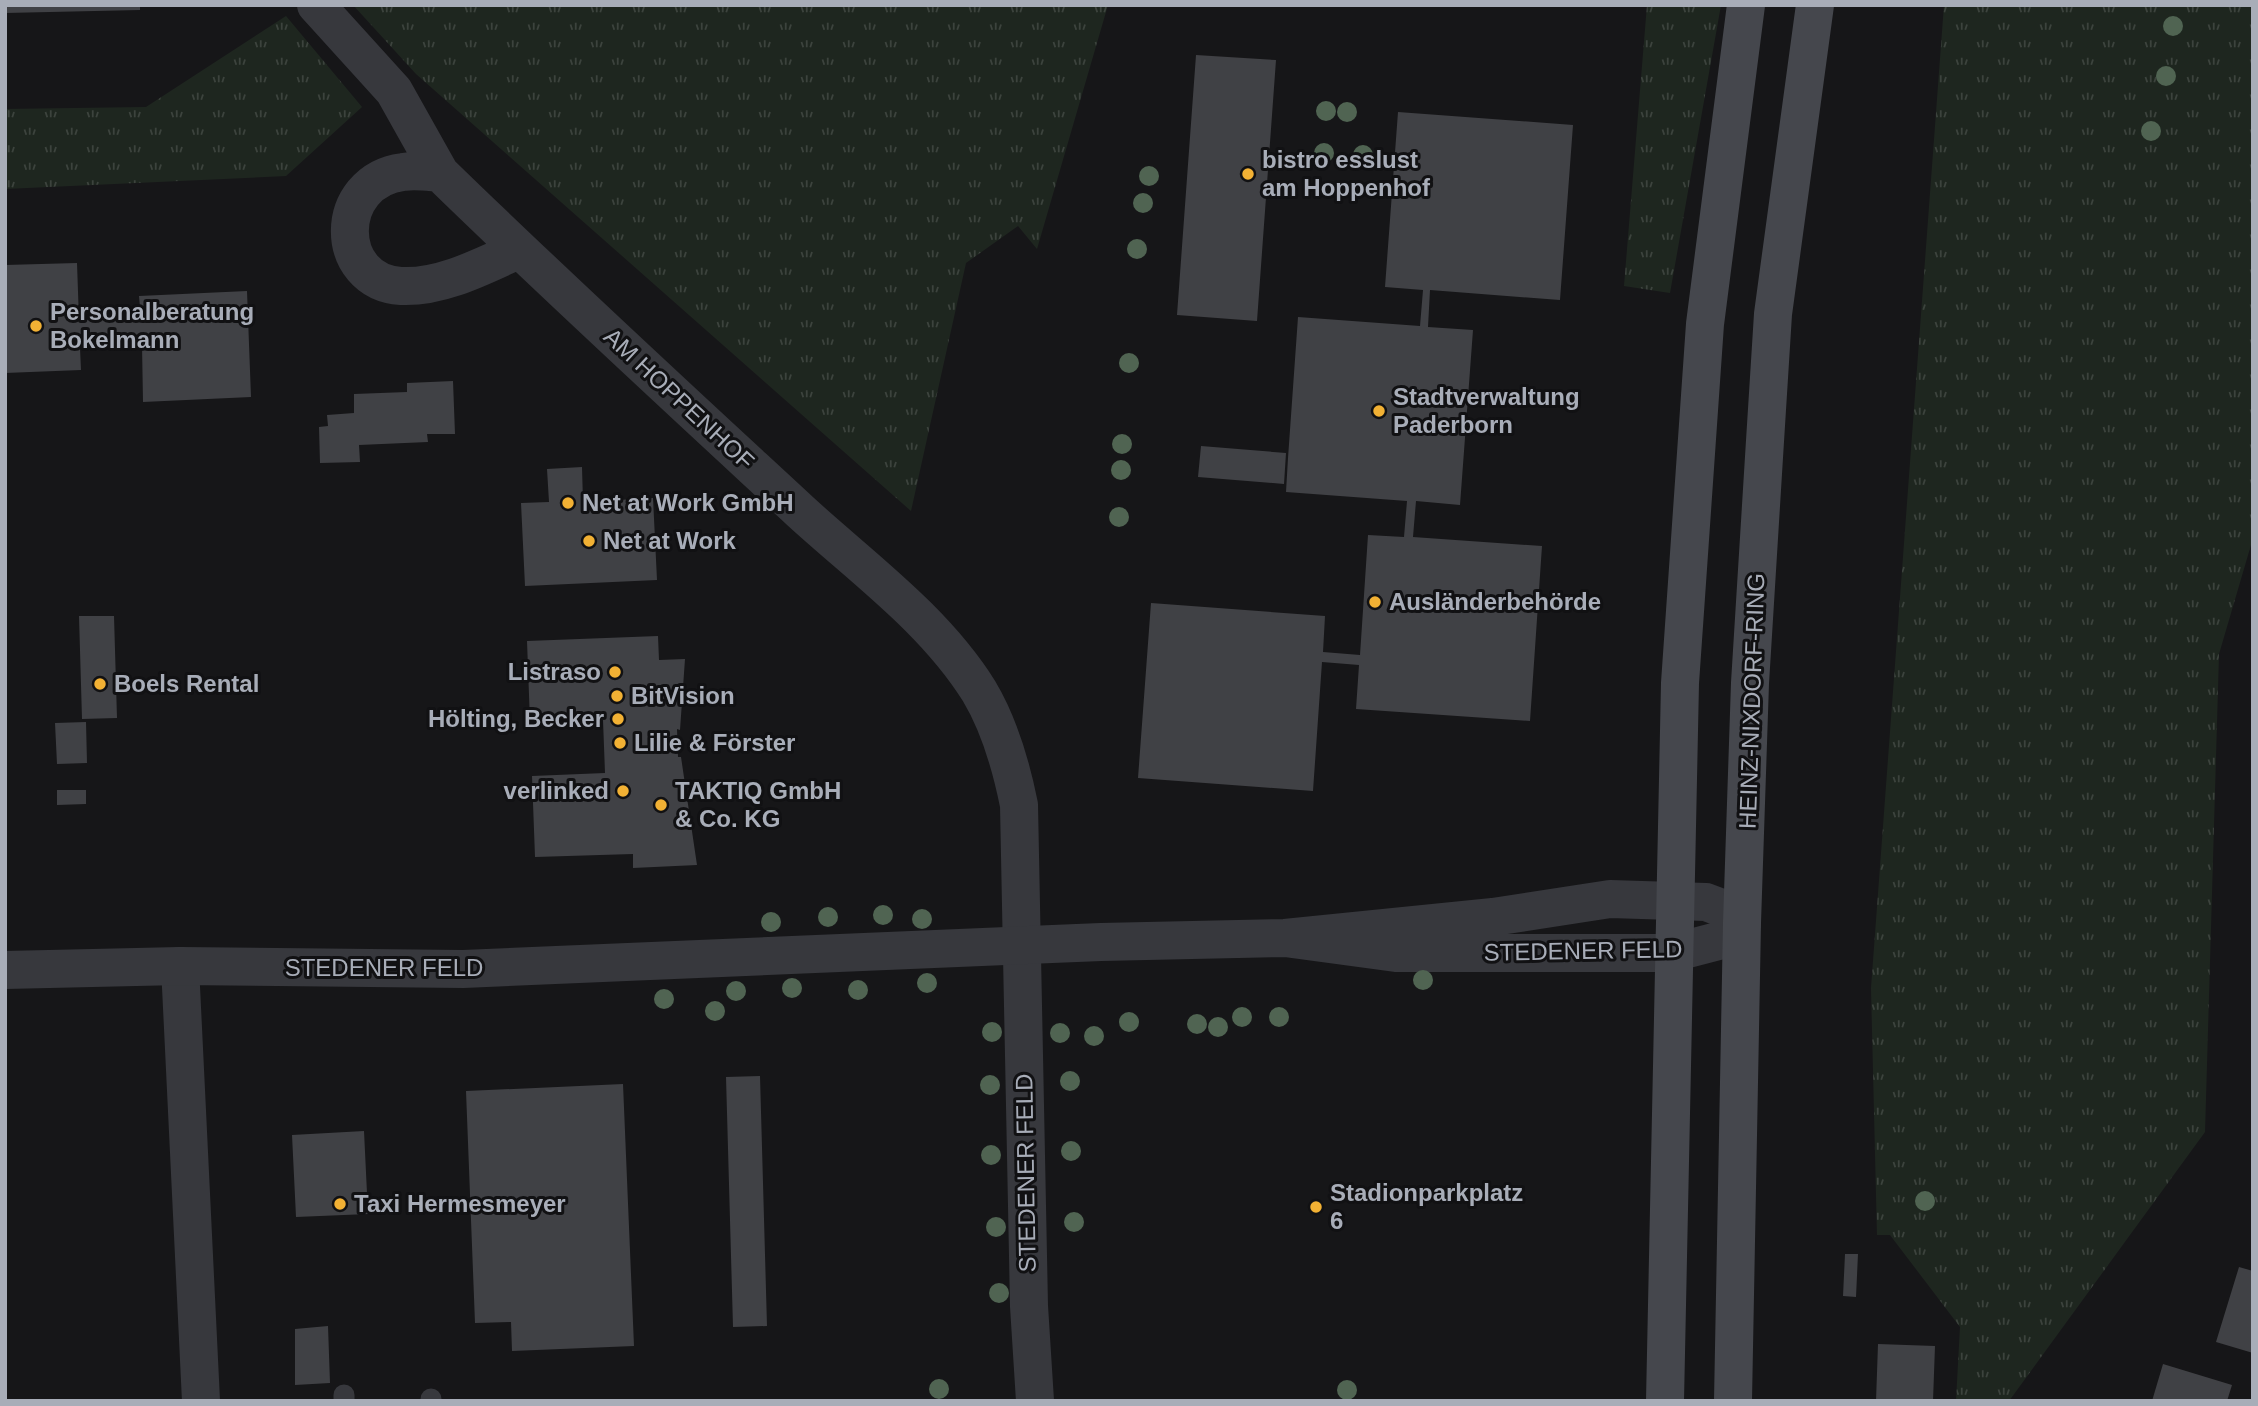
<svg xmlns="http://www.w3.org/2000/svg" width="2258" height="1406" viewBox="0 0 2258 1406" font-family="Helvetica,sans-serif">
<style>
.grass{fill:url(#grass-tufts)}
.building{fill:#404145}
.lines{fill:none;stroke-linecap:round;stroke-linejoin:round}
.service{stroke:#37383d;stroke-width:21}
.minor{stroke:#37383d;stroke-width:38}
.tertiary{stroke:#37383d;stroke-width:38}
.secondary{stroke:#45474d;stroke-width:38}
.tree{fill:#506452}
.poi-dot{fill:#f2b134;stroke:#111113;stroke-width:2.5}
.labels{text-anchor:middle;stroke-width:6;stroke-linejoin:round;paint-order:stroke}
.poi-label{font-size:24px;font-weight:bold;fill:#a8adb8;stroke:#111113;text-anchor:start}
.street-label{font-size:24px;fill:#a8adb8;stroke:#111113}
</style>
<defs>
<pattern id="grass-tufts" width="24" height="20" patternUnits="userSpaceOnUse" patternTransform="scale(1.75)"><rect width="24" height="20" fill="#1e261f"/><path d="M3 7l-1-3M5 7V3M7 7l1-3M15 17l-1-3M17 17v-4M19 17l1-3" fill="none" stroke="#3c433d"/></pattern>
</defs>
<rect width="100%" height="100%" fill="#161618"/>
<path class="grass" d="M353,5H1108L1037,249L1018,226L966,263L911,511L416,74Z
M1647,5H1721L1670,293L1624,286Z
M1944,5H2253V538L2219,654L2205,1132L2009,1401H1956L1960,1327L1890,1235H1877L1871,988Z
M286,16L362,107L286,176L5,189V109L146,107Z"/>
<path class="building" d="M5,5H140V10L5,13Z
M1196,55L1276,60L1257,321L1177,315Z
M1398,112L1573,125L1560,300L1430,290L1428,327L1473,330L1460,505L1416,501L1413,537L1542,546L1530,721L1356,709L1359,665L1322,662L1313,791L1138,778L1151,603L1325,616L1323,652L1360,655L1368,535L1404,537L1407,501L1286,492L1288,458L1298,317L1420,326L1423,290L1385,287Z
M77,263L79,320L141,318L139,296L247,291L251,397L143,402L142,345L80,348L81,370L5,373V265Z
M453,381L455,434H427L428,442L359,445L360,462L320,463L319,427L328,426L327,415L354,413V394L407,392V383Z
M1201,446L1286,453L1284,484L1198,477Z
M582,467L583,502L653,498L657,580L525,586L521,503L549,502L547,469Z
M79,616H114L117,718L82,719Z
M658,636L659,660L685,659L680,730L677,729L678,757H681L697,865L633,868V854L535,857L532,776L605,773L603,720L530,722L527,641Z
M86,722L87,763L57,764L55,723Z
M57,790H86V804L57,805Z
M760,1076L767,1326L733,1327L726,1077Z
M623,1084L634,1346L512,1351L511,1322L475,1323L466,1091Z
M364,1131L368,1214L296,1217L292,1135Z
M1845,1254H1858L1856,1297L1843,1296Z
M2239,1267L2253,1271V1353L2216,1342Z
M328,1326L330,1383L295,1385V1329Z
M1878,1344L1935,1346L1933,1401H1876Z
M2163,1364L2232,1385L2227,1401H2152Z"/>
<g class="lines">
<path class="service" d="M344,1395V1401
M431,1399V1401"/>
<path class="minor" d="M316,5L394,91L440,173
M518,250C483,266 441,288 401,286C333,282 332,181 403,172C415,170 428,172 440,173C558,288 679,399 800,511C861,567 934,619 979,691C1000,726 1011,765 1019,805L1029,1306L1035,1401
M180,966L201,1401"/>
<path class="tertiary" d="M5,970L180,966L463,969L1101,942L1285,938L1493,917L1610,899L1706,902L1730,911L1742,923L1718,941L1672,953H1396L1285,938"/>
<path class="secondary" d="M1665,1401L1680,683L1705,324L1746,5
M1733,1401L1742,923L1750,683L1765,441L1773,314L1815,5"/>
</g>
<g class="tree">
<circle cx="2173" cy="26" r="10"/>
<circle cx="2166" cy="76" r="10"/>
<circle cx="1326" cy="111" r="10"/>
<circle cx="1347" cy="112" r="10"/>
<circle cx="2151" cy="131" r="10"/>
<circle cx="1324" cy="153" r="10"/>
<circle cx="1363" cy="155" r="10"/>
<circle cx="1149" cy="176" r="10"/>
<circle cx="1143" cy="203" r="10"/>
<circle cx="1137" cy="249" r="10"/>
<circle cx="1129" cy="363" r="10"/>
<circle cx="1122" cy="444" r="10"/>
<circle cx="1121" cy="470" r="10"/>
<circle cx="1119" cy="517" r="10"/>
<circle cx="883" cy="915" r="10"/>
<circle cx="828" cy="917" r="10"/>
<circle cx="922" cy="919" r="10"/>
<circle cx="771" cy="922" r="10"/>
<circle cx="1423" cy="980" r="10"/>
<circle cx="927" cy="983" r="10"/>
<circle cx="792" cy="988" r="10"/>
<circle cx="858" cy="990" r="10"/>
<circle cx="736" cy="991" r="10"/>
<circle cx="664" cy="999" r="10"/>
<circle cx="715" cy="1011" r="10"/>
<circle cx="1242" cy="1017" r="10"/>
<circle cx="1279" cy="1017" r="10"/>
<circle cx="1129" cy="1022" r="10"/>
<circle cx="1197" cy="1024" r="10"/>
<circle cx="1218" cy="1027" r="10"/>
<circle cx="992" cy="1032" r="10"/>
<circle cx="1060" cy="1033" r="10"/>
<circle cx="1094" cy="1036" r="10"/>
<circle cx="1070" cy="1081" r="10"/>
<circle cx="990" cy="1085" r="10"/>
<circle cx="1071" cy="1151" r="10"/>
<circle cx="991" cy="1155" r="10"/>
<circle cx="1925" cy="1201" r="10"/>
<circle cx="1074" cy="1222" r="10"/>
<circle cx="996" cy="1227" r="10"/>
<circle cx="999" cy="1293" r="10"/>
<circle cx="939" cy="1389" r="10"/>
<circle cx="1347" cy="1390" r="10"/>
</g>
<g class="poi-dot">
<circle cx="1248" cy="174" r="7"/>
<circle cx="36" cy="326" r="7"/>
<circle cx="1379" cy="411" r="7"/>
<circle cx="568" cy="503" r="7"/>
<circle cx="589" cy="541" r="7"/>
<circle cx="1375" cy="602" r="7"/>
<circle cx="615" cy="672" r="7"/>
<circle cx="100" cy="684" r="7"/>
<circle cx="617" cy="696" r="7"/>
<circle cx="618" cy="719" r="7"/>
<circle cx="620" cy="743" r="7"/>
<circle cx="623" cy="791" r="7"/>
<circle cx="661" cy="805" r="7"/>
<circle cx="340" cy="1204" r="7"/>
<circle cx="1316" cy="1207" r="7"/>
</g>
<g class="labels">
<g class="poi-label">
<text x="1262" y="168">bistro esslust<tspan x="1262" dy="28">am Hoppenhof</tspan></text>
<text x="50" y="320">Personalberatung<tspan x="50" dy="28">Bokelmann</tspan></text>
<text x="1393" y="405">Stadtverwaltung<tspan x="1393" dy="28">Paderborn</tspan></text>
<text x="582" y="511">Net at Work GmbH</text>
<text x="603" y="549">Net at Work</text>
<text x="1389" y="610">Ausländerbehörde</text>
<text x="601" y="680" text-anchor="end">Listraso</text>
<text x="114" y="692">Boels Rental</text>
<text x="631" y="704">BitVision</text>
<text x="604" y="727" text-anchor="end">Hölting, Becker</text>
<text x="634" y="751">Lilie &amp; Förster</text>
<text x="609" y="799" text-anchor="end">verlinked</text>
<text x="675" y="799">TAKTIQ GmbH<tspan x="675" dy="28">&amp; Co. KG</tspan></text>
<text x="1330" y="1201">Stadionparkplatz<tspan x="1330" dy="28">6</tspan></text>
<text x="354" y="1212">Taxi Hermesmeyer</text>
</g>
<g class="street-label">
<text transform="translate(679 399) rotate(43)" y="8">AM HOPPENHOF</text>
<text transform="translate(1752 701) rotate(-88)" y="8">HEINZ-NIXDORF-RING</text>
<text transform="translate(1583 951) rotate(-1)" y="8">STEDENER FELD</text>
<text x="384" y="976">STEDENER FELD</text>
<text transform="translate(1026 1173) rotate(-91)" y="8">STEDENER FELD</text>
</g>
</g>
<rect width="2258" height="1406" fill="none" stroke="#a8adb8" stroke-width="14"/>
</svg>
